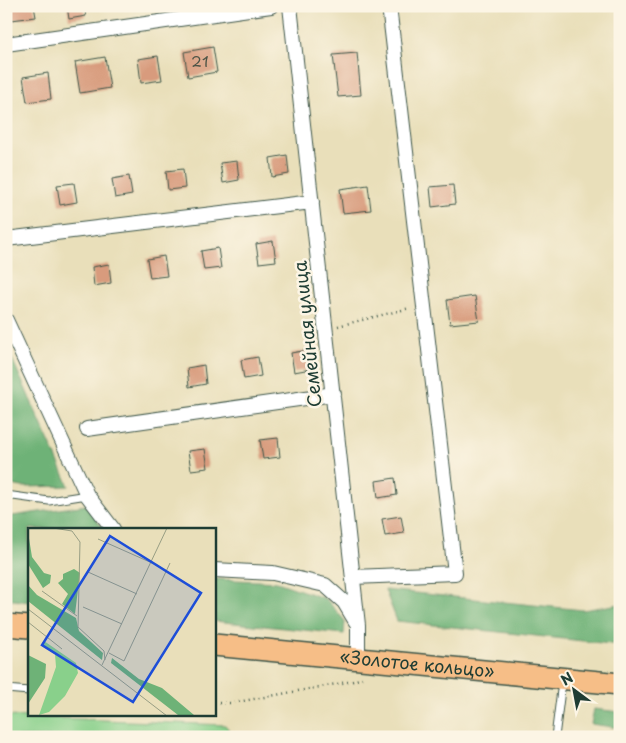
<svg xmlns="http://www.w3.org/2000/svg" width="626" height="743" viewBox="0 0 626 743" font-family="'Playpen Sans',sans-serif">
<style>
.green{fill:#89d08b;stroke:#548660}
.forest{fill:#6eb277;stroke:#467856}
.building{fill:#d89b7d}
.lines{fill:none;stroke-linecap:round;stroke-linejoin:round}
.service-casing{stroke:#3d5548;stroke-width:9}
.minor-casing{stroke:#3d5548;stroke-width:16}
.primary-casing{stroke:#3d5548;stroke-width:24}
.path{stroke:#3d5548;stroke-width:2.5;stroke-dasharray:1 4;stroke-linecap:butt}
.service{stroke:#fff;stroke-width:7}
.minor{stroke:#fff;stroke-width:14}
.primary{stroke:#f6be87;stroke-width:21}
.labels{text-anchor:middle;stroke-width:5;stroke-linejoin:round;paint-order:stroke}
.number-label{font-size:15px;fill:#4d5446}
.street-label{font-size:18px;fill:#1f3d34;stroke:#fcf5e5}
.inset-road{fill:none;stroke:#989e84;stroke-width:1}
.view{fill:#1d4ed8;fill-opacity:0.15;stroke:#1d4ed8;stroke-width:2.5}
.inset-edge{fill:none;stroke:#1f3d34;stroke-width:2.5}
</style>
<rect width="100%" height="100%" fill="#fcf5e5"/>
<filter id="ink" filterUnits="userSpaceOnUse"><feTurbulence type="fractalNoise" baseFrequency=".02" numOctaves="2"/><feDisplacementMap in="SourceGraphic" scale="10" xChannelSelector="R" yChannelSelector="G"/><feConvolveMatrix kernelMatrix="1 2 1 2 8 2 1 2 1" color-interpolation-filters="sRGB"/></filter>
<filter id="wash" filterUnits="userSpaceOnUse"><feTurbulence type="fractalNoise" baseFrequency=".0096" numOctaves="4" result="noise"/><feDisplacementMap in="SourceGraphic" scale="20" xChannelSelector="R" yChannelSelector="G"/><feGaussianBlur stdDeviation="1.12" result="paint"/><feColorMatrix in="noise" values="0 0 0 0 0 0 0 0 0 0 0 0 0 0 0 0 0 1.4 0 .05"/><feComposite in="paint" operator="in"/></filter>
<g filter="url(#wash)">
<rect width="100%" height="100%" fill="#e9dfba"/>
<path class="green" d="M6,716L225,725L235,737H6Z"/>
<path class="forest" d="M6,348L13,361L69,486L22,487L6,484Z
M86,505L103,529H29V602L6,599V517Z
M214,579L277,582L326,599L345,621L344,634L214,621Z
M385,590L583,610L620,604V645L397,621Z
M594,709L620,712V728L591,724Z"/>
<g id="blocks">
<path class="building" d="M9,6H34L36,17L11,20Z
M67,6H84L86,16L69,19Z
M213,47L217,72L188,77L184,52Z
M357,53L361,95L338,97L333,55Z
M158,56L162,80L141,83L138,59Z
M105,57L110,88L80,93L75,62Z
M48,73L51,99L27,102L23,77Z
M287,155L289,174L272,177L270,158Z
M237,161L239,180L223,183L220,163Z
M183,169L185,188L168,190L166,171Z
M129,176L132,195L115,198L112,179Z
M74,183L77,202L60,205L57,185Z
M368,185L371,210L343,213L340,189Z
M453,185L455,204L432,207L430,187Z
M273,241L276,261L259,263L256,244Z
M218,248L221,268L204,270L201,251Z
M164,256L167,276L150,278L147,259Z
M109,264L111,283L94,286L92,267Z
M475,296L479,321L450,324L447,300Z
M308,350L311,369L294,372L291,353Z
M258,357L261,376L244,379L241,360Z
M204,365L206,384L189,387L187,368Z
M278,438L280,457L263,459L260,440Z
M205,449L208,468L191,470L188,451Z
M395,478L397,495L378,498L376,481Z
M401,516L404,533L385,536L382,519Z"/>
</g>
</g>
<g filter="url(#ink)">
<use href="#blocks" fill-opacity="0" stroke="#3d5548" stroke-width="1"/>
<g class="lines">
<defs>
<path id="service" d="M6,495L49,501L87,495
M6,689L29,691
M555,737L562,682"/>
<path id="minor" d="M290,6L358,625V658
M6,44L271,6
M6,239L312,202
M6,320L87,495L113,529
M87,429L334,394
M214,570L273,573L325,585L344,602L356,622
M353,577L455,573L389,6"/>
<g id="primary">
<path d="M6,625L29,627"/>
<path id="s1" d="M214,645L620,684"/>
</g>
</defs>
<use href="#service" class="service-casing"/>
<use href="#minor" class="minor-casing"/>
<use href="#primary" class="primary-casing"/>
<path class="path" d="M338,326L410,308
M214,703H232L353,681L362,678"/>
<use href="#service" class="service"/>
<use href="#minor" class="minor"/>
<use href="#primary" class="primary"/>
</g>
</g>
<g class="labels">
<g class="number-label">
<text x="200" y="67">21</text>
</g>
<g class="street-label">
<text transform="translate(308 334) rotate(-96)" y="6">Семейная улица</text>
<text dy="6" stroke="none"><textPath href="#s1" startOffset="204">«Золотое кольцо»</textPath></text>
</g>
</g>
<g transform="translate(28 528)">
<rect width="188" height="188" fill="#e9dfba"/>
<path d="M16,113L48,135L50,145L37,168L21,184L11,187L28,139L27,126L13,117Z" fill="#89d08b"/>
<path d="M0,4L4,29L16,45L23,47L22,55L15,60L0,36ZM46,41L52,45L47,86L34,76L40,66L30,55L35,51V46ZM0,57L9,67L48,90L51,103L75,125L74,132L0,73ZM0,127L18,136L17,150L0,176ZM84,130L111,151L134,160L166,187H150L83,135Z" fill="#6eb277"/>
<path class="inset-road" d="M25,0L44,3L52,14L50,99L76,123L77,132M70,11L124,35M60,44L109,66M14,63L49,88M55,79L94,96M0,81L139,188M0,94L34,121M81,125L96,133L142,35M74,137L139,0"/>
<path class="view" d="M82,8L173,65L105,174L14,117Z"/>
<rect width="188" height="188" class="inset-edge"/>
</g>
<rect width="626" height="743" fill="none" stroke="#fcf5e5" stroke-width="25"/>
<g transform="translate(574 690) rotate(328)" stroke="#fcf5e5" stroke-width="4" paint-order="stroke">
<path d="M0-4L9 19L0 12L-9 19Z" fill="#1f3d34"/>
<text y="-8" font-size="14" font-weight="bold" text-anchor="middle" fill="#1f3d34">N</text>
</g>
</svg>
